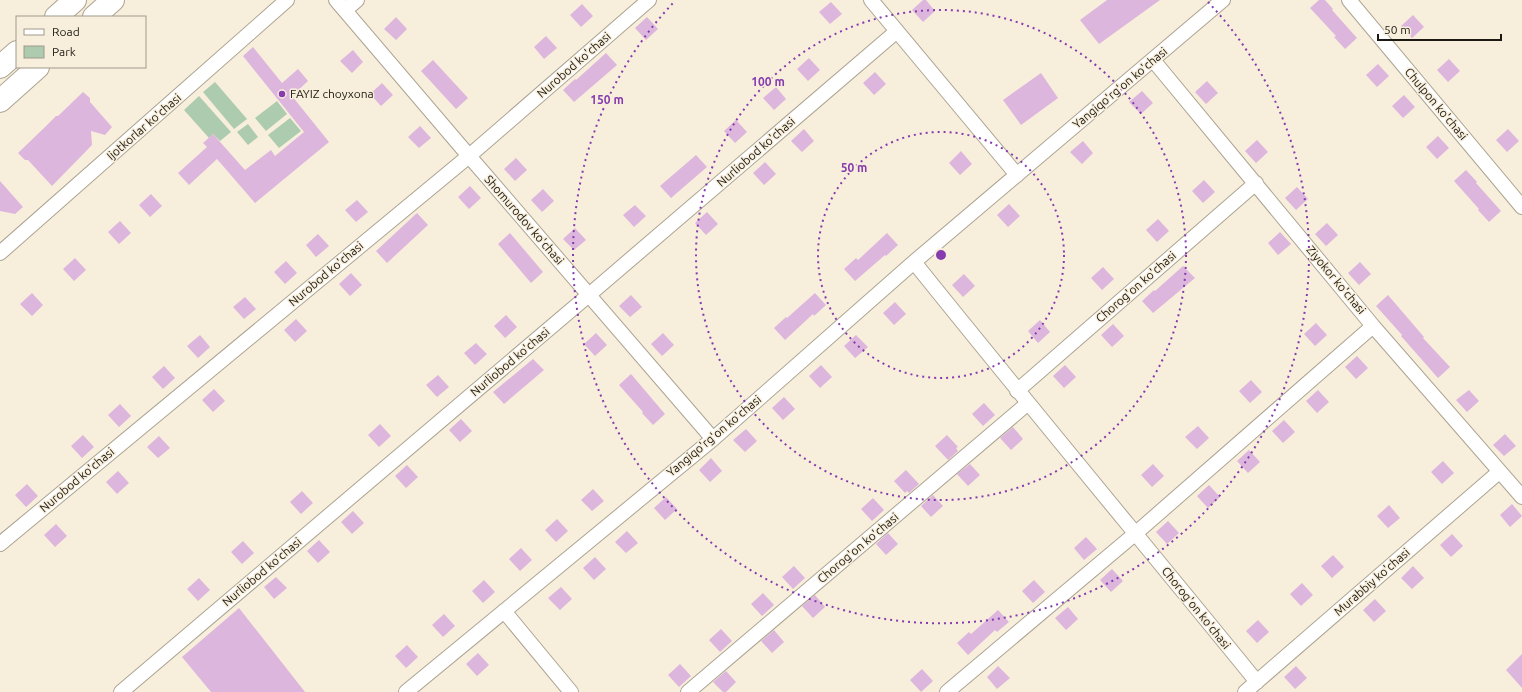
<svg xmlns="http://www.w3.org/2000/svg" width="1522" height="692" viewBox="0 0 1522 692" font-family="Ubuntu,sans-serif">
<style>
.green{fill:#accbaf}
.building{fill:#ddb6dd}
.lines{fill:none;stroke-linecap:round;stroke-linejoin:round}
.street-casing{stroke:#aca492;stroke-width:16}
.primary-casing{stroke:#aca492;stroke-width:24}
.street{stroke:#fff;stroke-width:14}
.primary{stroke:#fff;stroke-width:22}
.ring{fill:none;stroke:#863cae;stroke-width:2;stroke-dasharray:2 4}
.poi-dot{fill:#863cae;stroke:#f8eedc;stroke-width:1.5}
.labels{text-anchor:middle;stroke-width:3;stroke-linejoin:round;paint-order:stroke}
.street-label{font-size:12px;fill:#1c1912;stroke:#f8eedc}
.poi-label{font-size:12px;fill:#1c1912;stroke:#f8eedc;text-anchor:start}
.centre{fill:#863cae;stroke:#f8eedc;stroke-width:2}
.ring-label{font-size:12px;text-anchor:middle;font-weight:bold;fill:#863cae;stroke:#f8eedc;stroke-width:3;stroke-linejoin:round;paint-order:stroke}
</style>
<rect width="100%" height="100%" fill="#f8eedc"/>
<path class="green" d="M215,82L247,119L234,129L203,92Z
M199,96L231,132L220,141L213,134L209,138L184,110Z
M277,101L287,114L266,131L255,118Z
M290,118L301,131L279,148L268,135Z
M248,124L258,137L248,145L237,132Z"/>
<path class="building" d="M923,0H926L935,11L923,22L912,10Z
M1107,0H1160L1099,44L1080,20Z
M1319,0H1325L1333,9L1332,10L1357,38L1345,49L1334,37L1336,36L1310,8Z
M831,2L842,14L830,24L819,12Z
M582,4L593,16L581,27L570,15Z
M1413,15L1424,27L1412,38L1401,26Z
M396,17L407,29L396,40L384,29Z
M647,17L658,29L646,40L635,28Z
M546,36L557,48L544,59L534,47Z
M253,47L282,83L298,69L308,81L292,96L329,142L255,203L217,159L189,185L178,173L207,147L203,143L213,134L245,170L271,150L275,156L304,132L243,56Z
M353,50L363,62L352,73L340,61Z
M606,53L617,65L574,102L563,90L575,79L576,80Z
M809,58L820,70L808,81L797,69Z
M1449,59L1460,71L1448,82L1437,70Z
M433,60L468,98L456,109L421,71Z
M1378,64L1389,76L1377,87L1366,75Z
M875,72L886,84L874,95L863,83Z
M1041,73L1058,98L1021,125L1003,100Z
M1207,81L1218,93L1206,104L1195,92Z
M382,83L393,95L381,106L370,94Z
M776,87L786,99L774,110L763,98Z
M1142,91L1153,103L1141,114L1129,102Z
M83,92L90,98V102L112,127L105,135L91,131L92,145L52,186L28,160H25L18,153L44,128L56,116H58Z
M1404,95L1415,107L1403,118L1392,106Z
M736,120L747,132L735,143L724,131Z
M420,126L431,138L419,148L408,137Z
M804,129L814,141L802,152L791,141Z
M1508,129L1519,141L1507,152L1496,140Z
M1438,136L1449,148L1437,159L1426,147Z
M1257,140L1268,152L1256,163L1245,151Z
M1083,141L1093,153L1082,164L1070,152Z
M961,151L972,164L960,175L949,163Z
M696,155L707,167L671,198L660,186Z
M516,158L527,170L515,181L504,169Z
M765,162L776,174L764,185L753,173Z
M1466,170L1477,182L1476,183L1501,211L1489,222L1478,210L1479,209L1454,181Z
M1204,180L1215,192L1203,203L1192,191Z
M0,181L23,207L15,214L0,211Z
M470,186L481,198L469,209L458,197Z
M1297,187L1308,199L1296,210L1285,198Z
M543,189L554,201L542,212L531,200Z
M151,194L162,206L150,217L139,205Z
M357,200L368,212L356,222L345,210Z
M1009,204L1020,216L1008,227L997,215Z
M635,205L646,216L634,227L623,215Z
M707,212L718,224L706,235L695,223Z
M417,213L428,225L387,263L376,251Z
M1158,219L1169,231L1157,242L1146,230Z
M120,221L131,233L119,244L108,232Z
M1327,223L1338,235L1326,246L1315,234Z
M575,228L586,240L574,250L563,239Z
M1280,232L1291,244L1278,255L1268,243Z
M510,233L543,272L531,283L498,244Z
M887,233L898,245L886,256L885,255L855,281L844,269L856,258L858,260Z
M318,234L329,246L316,257L306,245Z
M75,258L86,270L74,281L63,269Z
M286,261L297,273L285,284L274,272Z
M1360,262L1371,274L1359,285L1348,273Z
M1183,266L1195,278L1153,313L1142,301L1154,290L1155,291Z
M1103,267L1114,279L1102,290L1091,278Z
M351,273L362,285L350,296L339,284Z
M964,274L975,286L963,297L952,285Z
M32,293L43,305L32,316L20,304Z
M815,293L826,305L814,316L813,314L785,340L774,328L786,317L787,318Z
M631,295L642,307L630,317L619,306Z
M1388,295L1424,337L1423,338L1450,367L1438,378L1401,336L1402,335L1376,306Z
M245,297L256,309L244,319L233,307Z
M895,302L906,314L894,325L883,313Z
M506,315L517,327L505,338L494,326Z
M296,319L307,331L295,342L284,330Z
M1040,320L1050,332L1038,343L1028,331Z
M1316,323L1327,335L1315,346L1304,334Z
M1113,324L1124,336L1112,347L1101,335Z
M596,333L607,345L595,356L584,344Z
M663,333L674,345L662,356L651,344Z
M200,335L210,347L198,358L187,346Z
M856,335L868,347L855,358L844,346Z
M476,343L487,354L475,365L464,353Z
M1357,356L1368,368L1356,379L1345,367Z
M533,359L544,370L504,404L493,392Z
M821,365L832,377L820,388L809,376Z
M1065,365L1076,377L1064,388L1053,376Z
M164,366L175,378L163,389L152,377Z
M631,374L665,414L653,425L642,413L643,412L619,385Z
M438,375L449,387L437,397L426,385Z
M1251,380L1262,392L1250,403L1239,391Z
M214,389L225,401L213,412L202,400Z
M1318,390L1329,402L1317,413L1306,401Z
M1469,390L1479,401L1467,412L1456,400Z
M784,397L795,409L783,420L772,408Z
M984,403L995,415L983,426L972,414Z
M120,404L131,416L119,427L108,415Z
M461,419L472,431L460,442L449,430Z
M1284,420L1295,432L1283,443L1272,431Z
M380,424L391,436L379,447L368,435Z
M1198,426L1209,438L1197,449L1185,437Z
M1013,427L1023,439L1011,450L1000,438Z
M746,429L757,441L745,452L733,440Z
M1505,434L1516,446L1504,456L1493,445Z
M83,435L94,447L82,458L71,446Z
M947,435L958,447L956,448L958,451L948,460L935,446Z
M159,436L170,448L158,458L147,447Z
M1249,450L1260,462L1248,473L1237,461Z
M711,458L722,471L710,482L699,470Z
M1443,461L1454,473L1442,484L1431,472Z
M970,464L980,475L968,486L957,474Z
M1153,464L1164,476L1152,487L1141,475Z
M407,465L418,477L406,488L395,476Z
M906,470L919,484L909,493L907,491L905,493L894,481Z
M118,471L129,483L117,494L106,482Z
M27,484L38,496L26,507L15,495Z
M1209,485L1220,497L1208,508L1197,496Z
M593,489L604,501L592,511L581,500Z
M302,491L313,503L301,514L290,502Z
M933,495L943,506L931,517L921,506Z
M666,497L677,509L665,520L654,508Z
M873,498L884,510L872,521L861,509Z
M1512,504L1522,516L1510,527L1500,515Z
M1389,505L1400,518L1388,528L1377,516Z
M353,511L364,523L352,534L341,522Z
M557,519L568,531L556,542L545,530Z
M1168,521L1179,533L1167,544L1156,532Z
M56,524L67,536L55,547L44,535Z
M627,531L638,543L626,553L615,542Z
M888,533L898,544L886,555L876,544Z
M1452,534L1463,546L1451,557L1440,545Z
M1086,537L1097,549L1084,560L1074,548Z
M319,540L330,552L318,563L307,551Z
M243,541L254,553L242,564L231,552Z
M521,548L532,560L520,571L509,559Z
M1333,555L1344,567L1332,578L1321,566Z
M595,557L606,569L594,580L583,568Z
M794,566L805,578L793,589L782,577Z
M1413,566L1424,578L1412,589L1401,578Z
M1112,569L1123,581L1111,592L1100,580Z
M276,577L287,588L274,599L264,587Z
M199,578L210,590L198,601L187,589Z
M484,580L495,592L483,603L472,591Z
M1034,580L1045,592L1033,603L1022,591Z
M1302,583L1313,595L1301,606L1290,594Z
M561,587L572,599L560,610L548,598Z
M763,593L774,605L762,616L751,604Z
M815,595L825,607L813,618L802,606Z
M1375,599L1386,611L1374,622L1363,610Z
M1068,607L1078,619L1066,630L1055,618Z
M239,608L305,692H211L182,657Z
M998,610L1009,622L997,632L995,630L968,655L957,643L969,632L971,634Z
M444,614L455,626L443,637L432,625Z
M1258,620L1269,632L1257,643L1246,631Z
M721,629L732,641L720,652L709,640Z
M774,630L784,642L772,653L761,641Z
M407,645L418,657L406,668L395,656Z
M478,653L489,665L477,676L466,664Z
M1522,654V688L1506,670Z
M680,664L691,676L679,687L668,675Z
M998,666L1010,678L997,689L987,677Z
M1296,666L1307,678L1295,689L1284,677Z
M922,669L933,681L921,692L910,680Z
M726,671L736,682L726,692H723L713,682Z"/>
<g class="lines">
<defs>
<path id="street" d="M336,0L469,156L713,439
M871,0L1017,175
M1349,0L1522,207
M345,10L357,0
M1153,60L1373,326L1522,497
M0,253L287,0
M914,262C1027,403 1143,542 1257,682
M1017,391L1256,183
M0,544L469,156L649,0
M504,611L571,692
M121,692L590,294L897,31
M406,692L713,439L914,262L1223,0
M688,692L1027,404
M947,692L1136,533L1373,326
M1245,692L1499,472"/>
<path id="primary" d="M56,17L75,0
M94,17L113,0
M0,67L17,52
M0,101L38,67"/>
</defs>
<use href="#street" class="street-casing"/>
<use href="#primary" class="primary-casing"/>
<use href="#street" class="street"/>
<use href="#primary" class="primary"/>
</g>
<g class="ring">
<circle cx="941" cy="255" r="123"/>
<circle cx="941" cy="255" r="245"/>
<path d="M1208 2A368 368 0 1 1 674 2"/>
</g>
<circle class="poi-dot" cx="282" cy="94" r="4"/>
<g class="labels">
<g class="street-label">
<text transform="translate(574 65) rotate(-41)" y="4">Nurobod ko'chasi</text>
<text transform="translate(1120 88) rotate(-40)" y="4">Yangiqo'rg'on ko'chasi</text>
<text transform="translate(1436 104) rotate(50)" y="4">Chulpon ko'chasi</text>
<text transform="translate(144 127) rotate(-41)" y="4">Ijotkorlar ko'chasi</text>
<text transform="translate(756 152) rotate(-41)" y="4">Nurliobod ko'chasi</text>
<text transform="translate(524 220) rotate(49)" y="4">Shomurodov ko'chasi</text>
<text transform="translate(326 274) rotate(-40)" y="4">Nurobod ko'chasi</text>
<text transform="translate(1336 280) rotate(50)" y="4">Ziyokor ko'chasi</text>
<text transform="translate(1136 287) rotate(-41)" y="4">Chorog'on ko'chasi</text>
<text transform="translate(510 362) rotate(-40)" y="4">Nurliobod ko'chasi</text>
<text transform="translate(714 436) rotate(-40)" y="4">Yangiqo'rg'on ko'chasi</text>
<text transform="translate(77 480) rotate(-40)" y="4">Nurobod ko'chasi</text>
<text transform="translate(858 548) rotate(-40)" y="4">Chorog'on ko'chasi</text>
<text transform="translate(262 572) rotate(-40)" y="4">Nurliobod ko'chasi</text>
<text transform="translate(1372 582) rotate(-41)" y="4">Murabbiy ko'chasi</text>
<text transform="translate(1196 608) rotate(51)" y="4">Chorog'on ko'chasi</text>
</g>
<g class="poi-label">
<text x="290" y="98">FAYIZ choyxona</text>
</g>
</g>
<circle cx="941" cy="255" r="6" class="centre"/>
<g class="ring-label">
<text x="768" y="86">100 m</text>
<text x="607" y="104">150 m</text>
<text x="854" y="172">50 m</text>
</g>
<rect x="16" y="16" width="130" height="52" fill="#f8eedc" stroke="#a0998b"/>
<rect x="24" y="29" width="20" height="6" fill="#ffffff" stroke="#a0998b"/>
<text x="52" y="36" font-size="12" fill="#1c1912">Road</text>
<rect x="24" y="46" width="20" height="12" fill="#accbaf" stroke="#a0998b"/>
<text x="52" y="56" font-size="12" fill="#1c1912">Park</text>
<path d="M1378 34v6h123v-6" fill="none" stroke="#1c1912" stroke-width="2"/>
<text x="1384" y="34" font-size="12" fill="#1c1912" stroke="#f8eedc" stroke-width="3" paint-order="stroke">50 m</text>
</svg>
